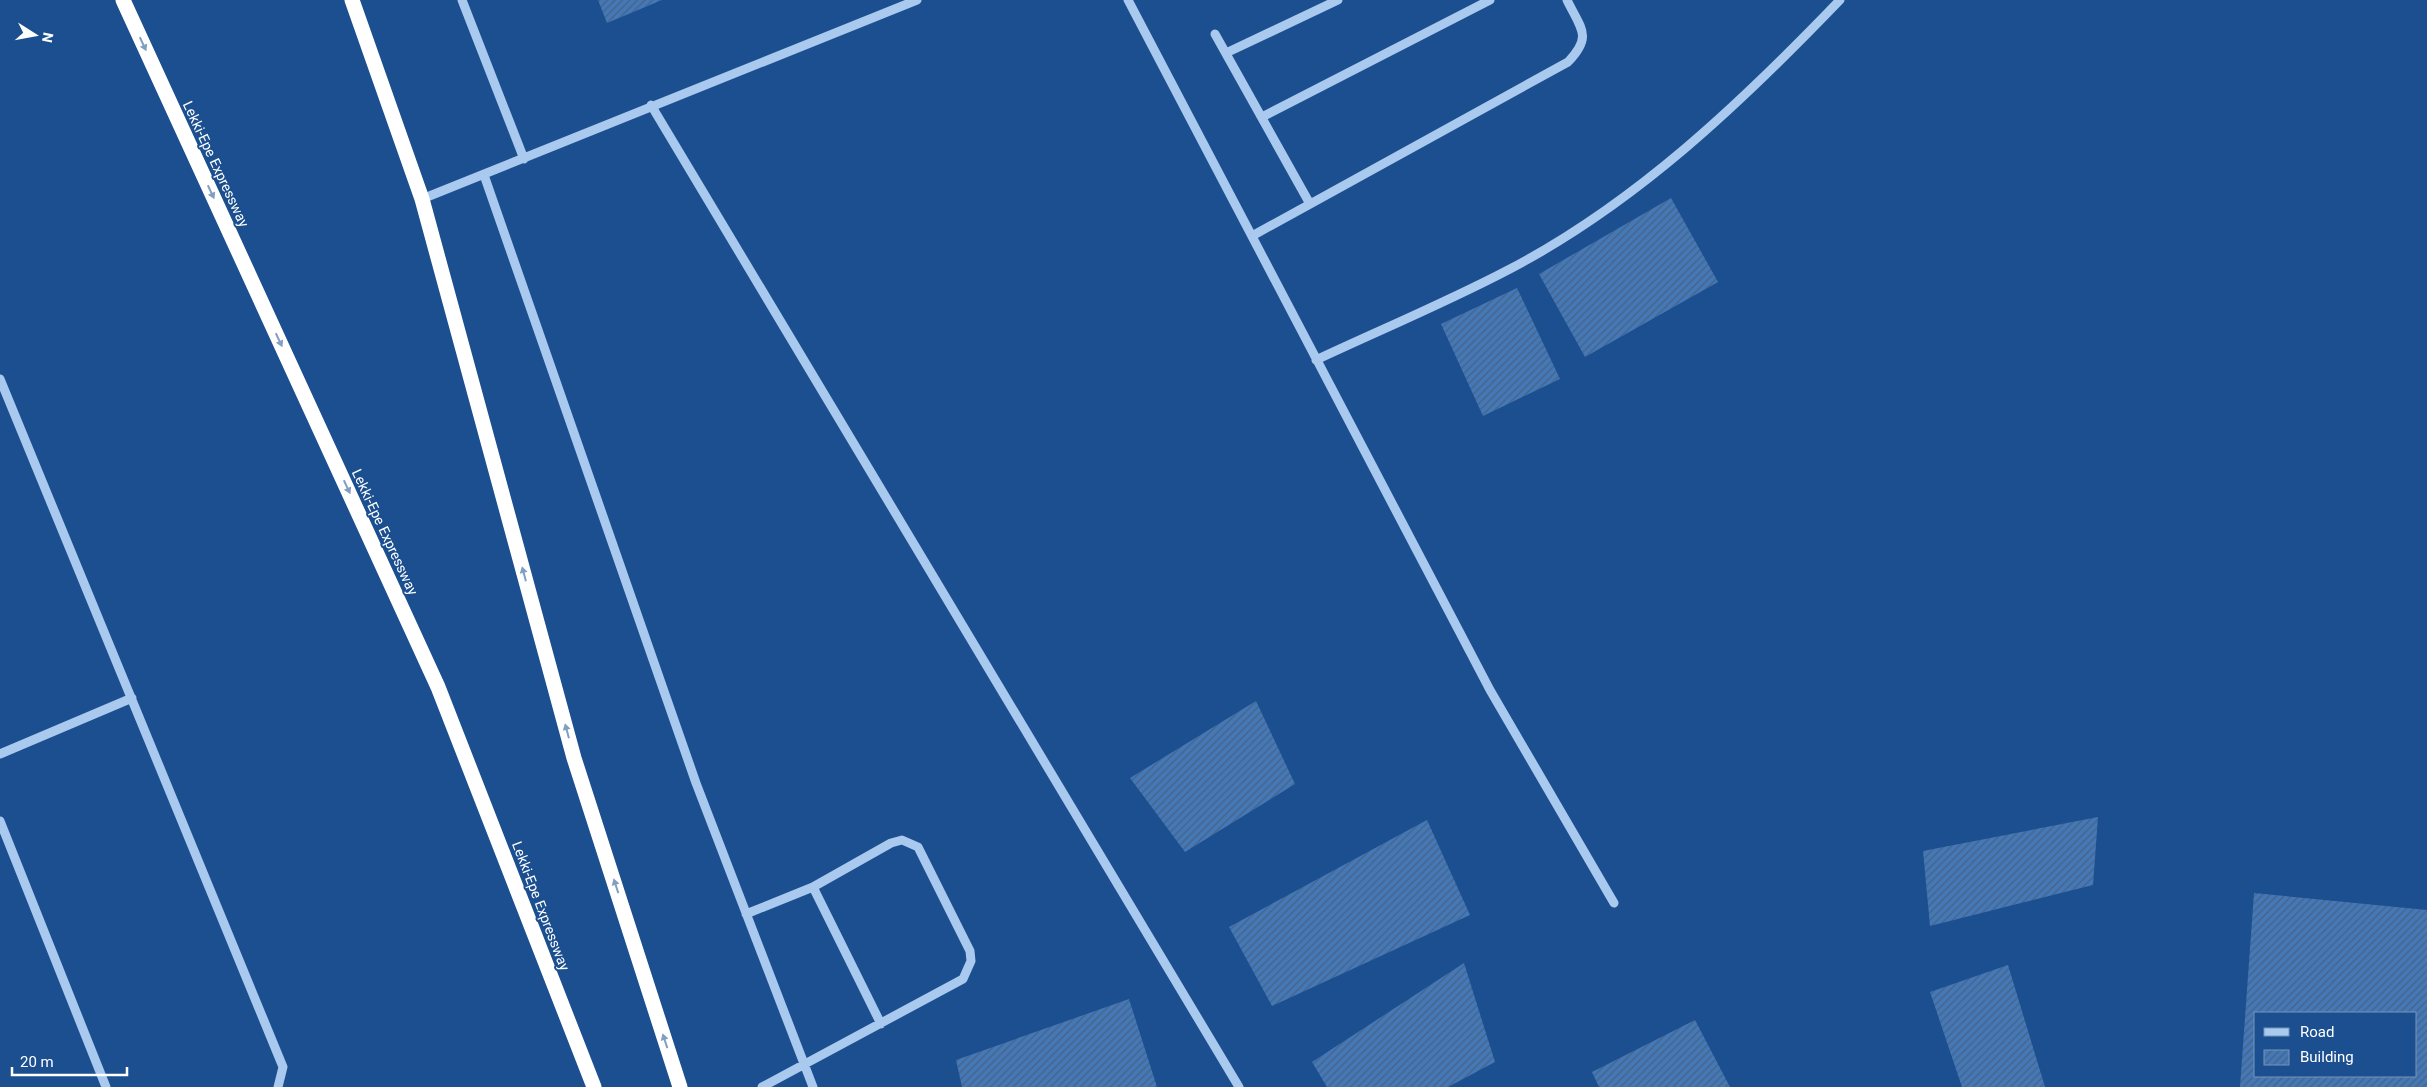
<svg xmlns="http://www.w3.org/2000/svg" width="2427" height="1087" viewBox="0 0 2427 1087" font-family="Roboto,sans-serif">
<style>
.building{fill:url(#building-hatch);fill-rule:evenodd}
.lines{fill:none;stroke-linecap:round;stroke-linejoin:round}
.minor{stroke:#a9c9ee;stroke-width:9}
.highway{stroke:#fff;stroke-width:15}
.oneway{fill:#829ec1}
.labels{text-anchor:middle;stroke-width:4;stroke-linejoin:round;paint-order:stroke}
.street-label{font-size:14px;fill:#fff;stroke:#1b4f8f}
</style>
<defs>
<pattern id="building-hatch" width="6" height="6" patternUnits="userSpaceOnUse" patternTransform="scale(1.25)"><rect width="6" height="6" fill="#4478b7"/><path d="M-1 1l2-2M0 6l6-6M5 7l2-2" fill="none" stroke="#486282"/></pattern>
</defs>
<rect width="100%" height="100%" fill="#1b4f8f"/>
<path class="building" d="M598,0H662L607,23Z
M1671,198L1718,282L1585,357L1539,274Z
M1517,288L1560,379L1483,416L1441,324Z
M1256,701L1295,784L1185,852L1130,778Z
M2098,817L2093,885L1930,926L1923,851Z
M1427,820L1470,915L1272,1006L1229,927Z
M2254,893L2427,910V1087H2240ZM2256,1013H2416V1076H2256Z
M1464,963L1495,1062L1448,1087H1327L1312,1062Z
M2008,965L2045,1087H1962L1930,992Z
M1129,999L1157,1087H962L956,1060Z
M1695,1020L1730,1087H1599L1592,1072Z"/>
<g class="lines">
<path class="minor" d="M462,0L524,159
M1128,0L1490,690L1614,903
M1215,34L1310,204
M1226,53L1338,0
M651,105L1239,1087
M1262,117L1490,0
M484,175L696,783L813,1087
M422,199L917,0
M1252,236L1568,62C1593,36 1581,29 1567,0
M1316,360C1380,330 1445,303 1508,270C1635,204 1741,103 1840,0
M0,379L283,1067L278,1087
M0,754L132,698
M0,821L106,1087
M813,887L881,1024
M746,914L813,887L891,843L902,840L918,847L970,951L971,961L963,979L762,1087"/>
<path class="highway" d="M123,0L438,687L594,1087
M352,0L422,199L574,758L680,1087"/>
</g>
<defs><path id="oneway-solid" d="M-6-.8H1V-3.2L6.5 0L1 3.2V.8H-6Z" transform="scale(1.25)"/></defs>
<g class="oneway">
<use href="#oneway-solid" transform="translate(143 44) rotate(65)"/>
<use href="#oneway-solid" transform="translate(211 192) rotate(65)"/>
<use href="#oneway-solid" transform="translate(279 340) rotate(65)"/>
<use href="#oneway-solid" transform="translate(347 487) rotate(65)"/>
<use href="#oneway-solid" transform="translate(524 574) rotate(-105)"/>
<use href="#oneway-solid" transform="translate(567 731) rotate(-105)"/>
<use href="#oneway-solid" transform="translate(616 886) rotate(-108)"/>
<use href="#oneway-solid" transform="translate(665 1041) rotate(-108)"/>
</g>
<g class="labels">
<g class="street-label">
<text transform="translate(216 164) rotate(65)" y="5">Lekki-Epe Expressway</text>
<text transform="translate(385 532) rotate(65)" y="5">Lekki-Epe Expressway</text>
<text transform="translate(541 906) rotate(69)" y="5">Lekki-Epe Expressway</text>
</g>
</g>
<rect x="2254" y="1012" width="162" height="65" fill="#1b4f8f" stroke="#7695bc"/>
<rect x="2264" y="1028" width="25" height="8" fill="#a9c9ee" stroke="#7695bc"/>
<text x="2300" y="1037" font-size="15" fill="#ffffff">Road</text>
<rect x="2264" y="1050" width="25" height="15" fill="url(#building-hatch)" stroke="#7695bc"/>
<text x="2300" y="1062" font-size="15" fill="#ffffff">Building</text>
<g transform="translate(35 35) rotate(101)" stroke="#1b4f8f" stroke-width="4" paint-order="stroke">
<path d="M0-4L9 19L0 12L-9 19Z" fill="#ffffff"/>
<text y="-8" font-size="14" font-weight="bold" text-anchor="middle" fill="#ffffff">N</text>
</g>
<path d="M12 1067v8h115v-8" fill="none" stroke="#ffffff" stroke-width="2.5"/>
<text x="20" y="1067" font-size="15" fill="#ffffff" stroke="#1b4f8f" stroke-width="4" paint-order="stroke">20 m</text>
</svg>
